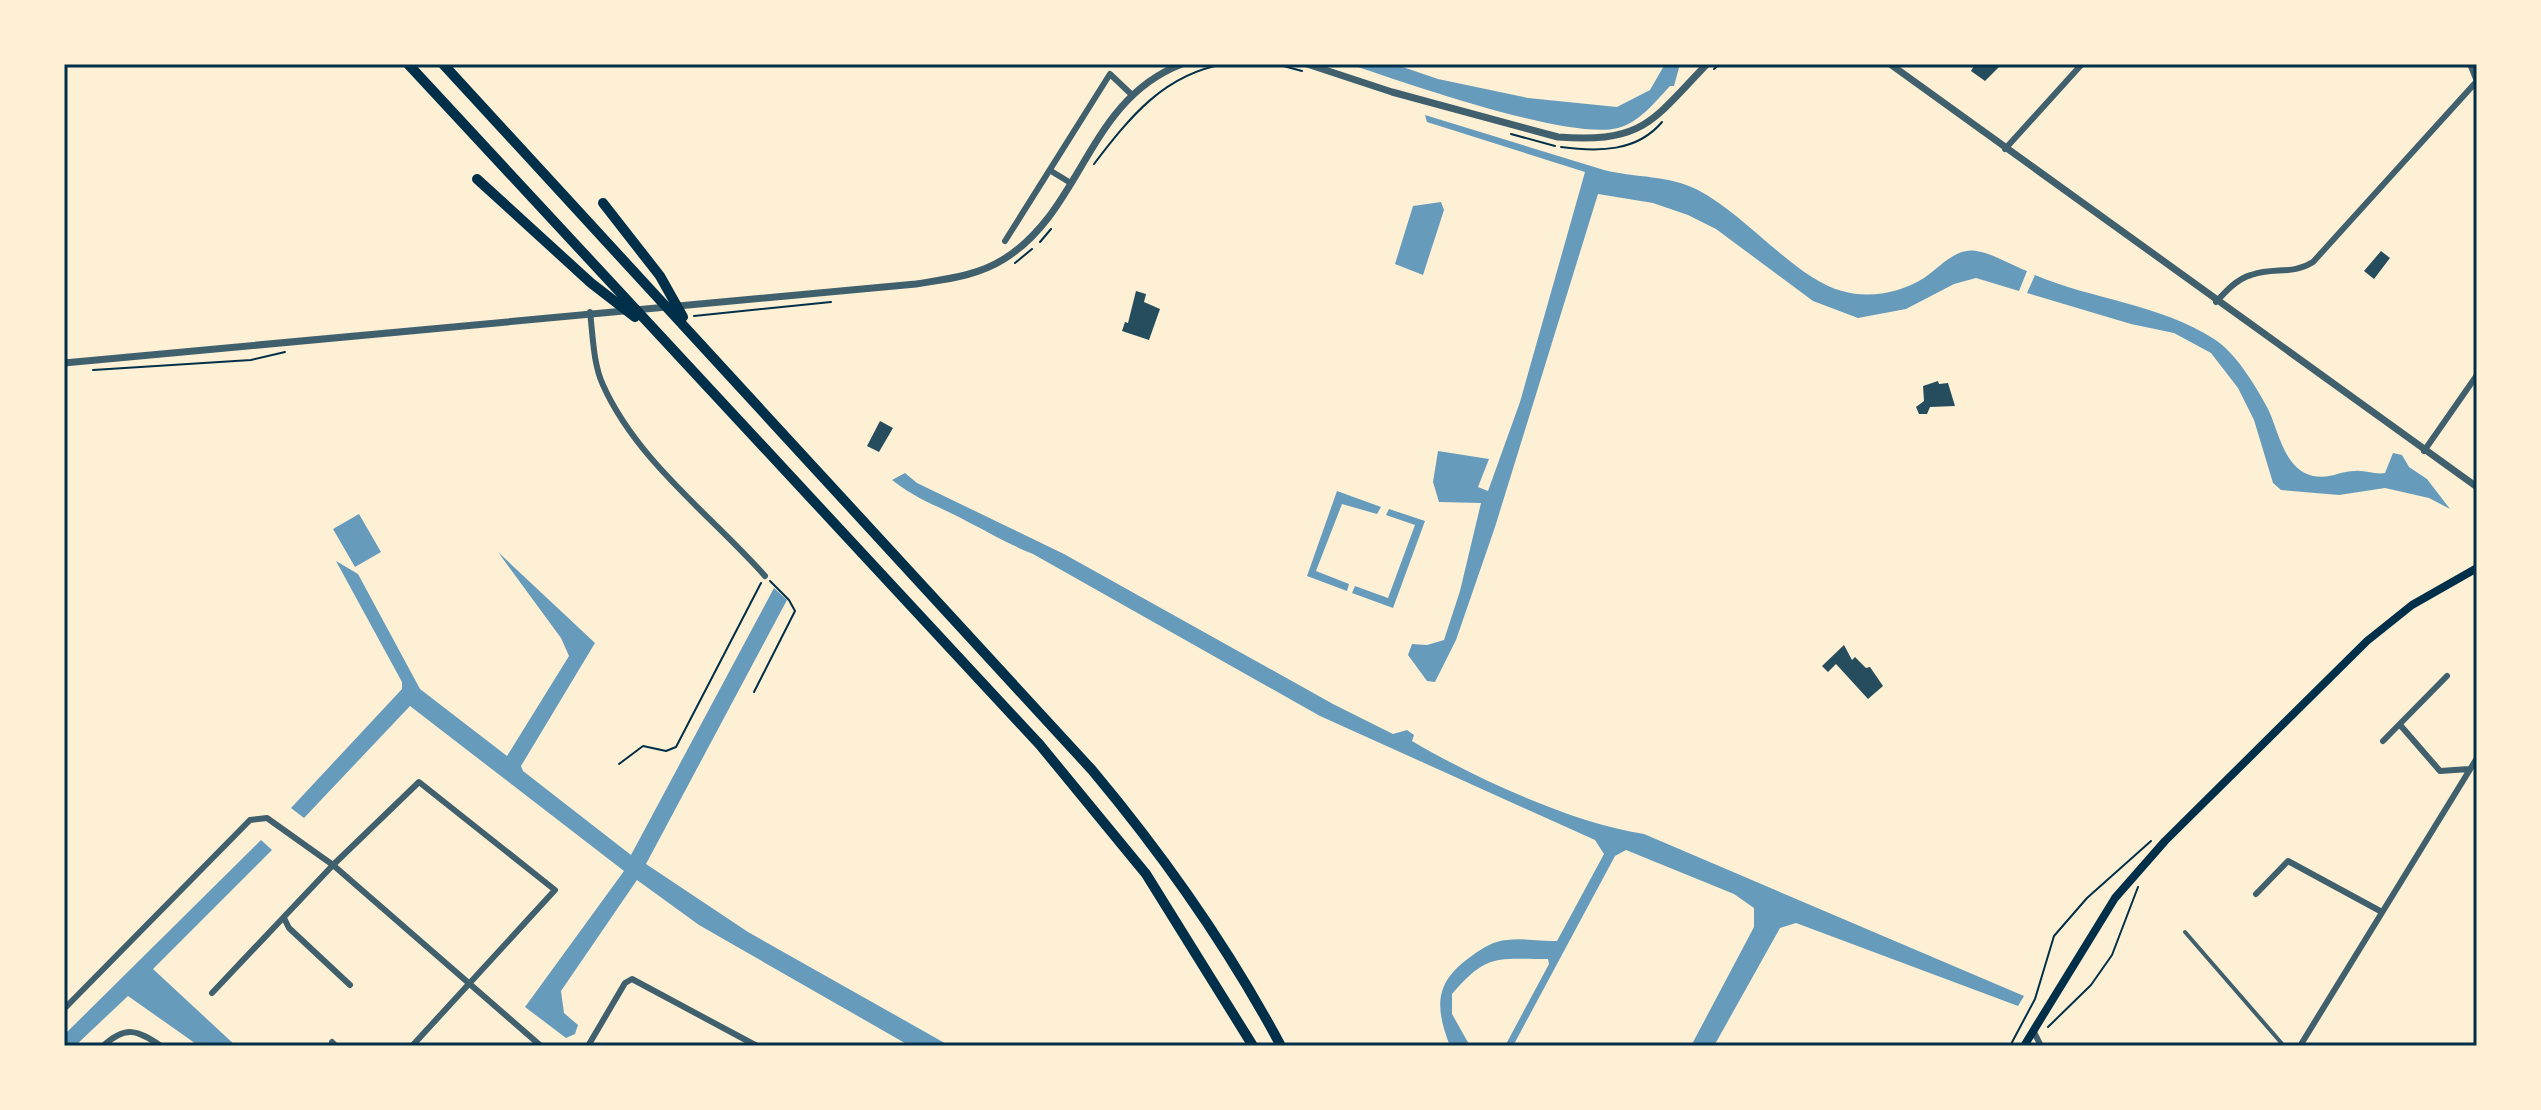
<svg xmlns="http://www.w3.org/2000/svg" width="2541" height="1110" viewBox="0 0 2541 1110" font-family="Helvetica,sans-serif">
<style>
.water{fill:#669bbc}
.building{fill:#264d5e}
.lines{fill:none;stroke-linecap:round;stroke-linejoin:round}
.path{stroke:#003049;stroke-width:2}
.pedestrian{stroke:#3f606c;stroke-width:4}
.minor{stroke:#3f606c;stroke-width:6}
.tertiary{stroke:#3f606c;stroke-width:7}
.secondary{stroke:#003049;stroke-width:8}
.motorway{stroke:#003049;stroke-width:10}
.neatline{fill:none;stroke:#003049;stroke-width:3}
</style>
<rect width="100%" height="100%" fill="#fdf0d5"/>
<path class="water" d="M1349,64H1394L1438,79L1528,98L1617,107L1650,90L1665,64H1680L1674,86H1670C1655,102 1640,122 1618,128C1569,141 1403,82 1349,64Z
M1425,115L1604,170C1636,178 1669,175 1698,190C1745,214 1796,279 1842,291C1869,299 1900,293 1924,278C1939,268 1956,247 1976,251C1992,253 2011,265 2027,271L2019,291L1976,278L1954,284L1906,309L1858,318L1813,301L1716,229L1688,215L1653,203L1598,194L1495,527L1456,640L1435,682L1427,681L1408,655L1412,644L1427,645L1444,640L1460,591L1481,503L1439,502L1433,482L1438,451L1489,459L1478,487L1488,491L1520,402L1585,172L1427,122Z
M1441,202L1444,210L1423,275L1395,264L1413,206Z
M2035,275C2094,300 2160,304 2214,339C2236,353 2255,385 2267,407C2279,430 2283,469 2313,476C2332,479 2339,471 2355,471C2365,470 2375,475 2385,473L2393,453L2402,455L2409,467L2427,479L2450,509L2429,498L2385,488L2339,495L2281,490L2273,483L2254,420L2238,388L2211,353L2174,333L2131,324L2027,293Z
M905,473L917,483L1064,554L1333,704L1393,734L1407,730L1414,735L1412,741C1475,778 1572,823 1644,834L2024,996L2018,1006L1796,923L1780,928L1714,1046H1691L1754,927V908L1734,894L1626,850L1615,856L1513,1046H1505L1549,964L1548,959C1497,959 1487,953 1452,994V1014L1470,1046H1450C1434,1005 1435,981 1473,955C1484,947 1494,941 1507,940C1523,938 1541,941 1557,941L1604,854L1595,840L1320,716L1033,554C1010,545 992,534 970,523C940,506 922,503 892,480Z
M1337,491L1381,507L1377,514L1342,504L1316,571L1349,584L1347,591L1307,576Z
M1389,509L1425,521L1393,608L1352,593L1355,586L1388,598L1415,525L1386,515Z
M359,514L381,552L355,567L333,529Z
M498,552L595,643L521,766L523,771L631,855L774,588L787,600L646,864L748,932L950,1046H910L699,925L637,880L561,991L564,1013L578,1025L575,1034L566,1038L525,1007L624,871L410,706L304,818L291,808L402,689V682L336,561L358,574L420,689L507,756L569,656L561,638Z
M261,840L272,850L153,969L236,1046H199L128,996L75,1046H64V1035Z"/>
<path class="building" d="M1975,64H2002L1985,81L1971,71Z
M2381,251L2390,258L2374,279L2364,271Z
M1136,291L1146,294L1144,302L1160,309L1149,340L1122,331L1125,322L1128,323Z
M1938,381L1939,384L1948,383L1955,406L1930,407L1927,414H1919L1916,407L1924,401L1923,386Z
M880,421L893,428L879,452L867,446Z
M1844,645L1852,660L1855,657L1866,668L1870,667L1883,686L1868,699L1836,664L1828,672L1822,666Z"/>
<g class="lines">
<path class="path" d="M1276,64L1302,71
M1714,69L1720,64
M1511,134L1555,146
M1561,147C1598,152 1637,152 1662,122
M1094,164C1130,117 1164,74 1225,64
M1040,242L1051,229
M1015,263L1032,249
M694,316L831,302
M93,370L251,360L285,352
M754,692L795,611L789,600L770,581
M619,764L643,746L666,751L676,747L761,583
M2048,1027L2091,985L2112,955L2138,887
M2010,1046L2035,999L2054,936L2087,898L2151,841"/>
<path class="pedestrian" d="M2185,932L2284,1046"/>
<path class="minor" d="M2005,149L2082,64
M1051,171L1069,182
M1005,241L1110,74L1131,94
M2216,302C2226,291 2237,279 2251,275C2274,267 2293,275 2313,262L2477,81L2470,64
M590,312C593,336 593,363 603,385C637,461 711,515 765,576
M2424,451L2477,375
M2401,726L2440,771L2469,769
M2383,741L2447,676
M2256,894L2288,861L2382,912
M284,918L289,928L350,985
M212,993L333,865L419,782L555,890L412,1046
M64,1009L250,820L267,818L333,865L541,1046
M2034,1032L2041,1046
M332,1042L336,1046
M103,1046C126,1025 137,1030 161,1046
M588,1046L625,983L632,979L757,1046
M2300,1046L2477,758"/>
<path class="tertiary" d="M1307,64L1392,92L1558,137C1644,143 1651,122 1707,64
M1890,64L2477,487
M64,363L916,284C947,279 977,276 1004,259C1083,210 1087,100 1182,64"/>
<path class="secondary" d="M2024,1046L2115,898L2165,841L2367,641L2412,605L2477,568"/>
<path class="motorway" d="M408,64L1040,745L1146,874L1253,1046
M443,64L1092,770C1164,856 1228,947 1281,1046
M477,179L591,283L635,317
M603,203L660,276L683,317"/>
</g>
<rect width="2541" height="1110" fill="none" stroke="#fdf0d5" stroke-width="132"/>
<rect x="66" y="66" width="2409" height="978" class="neatline"/>
</svg>
